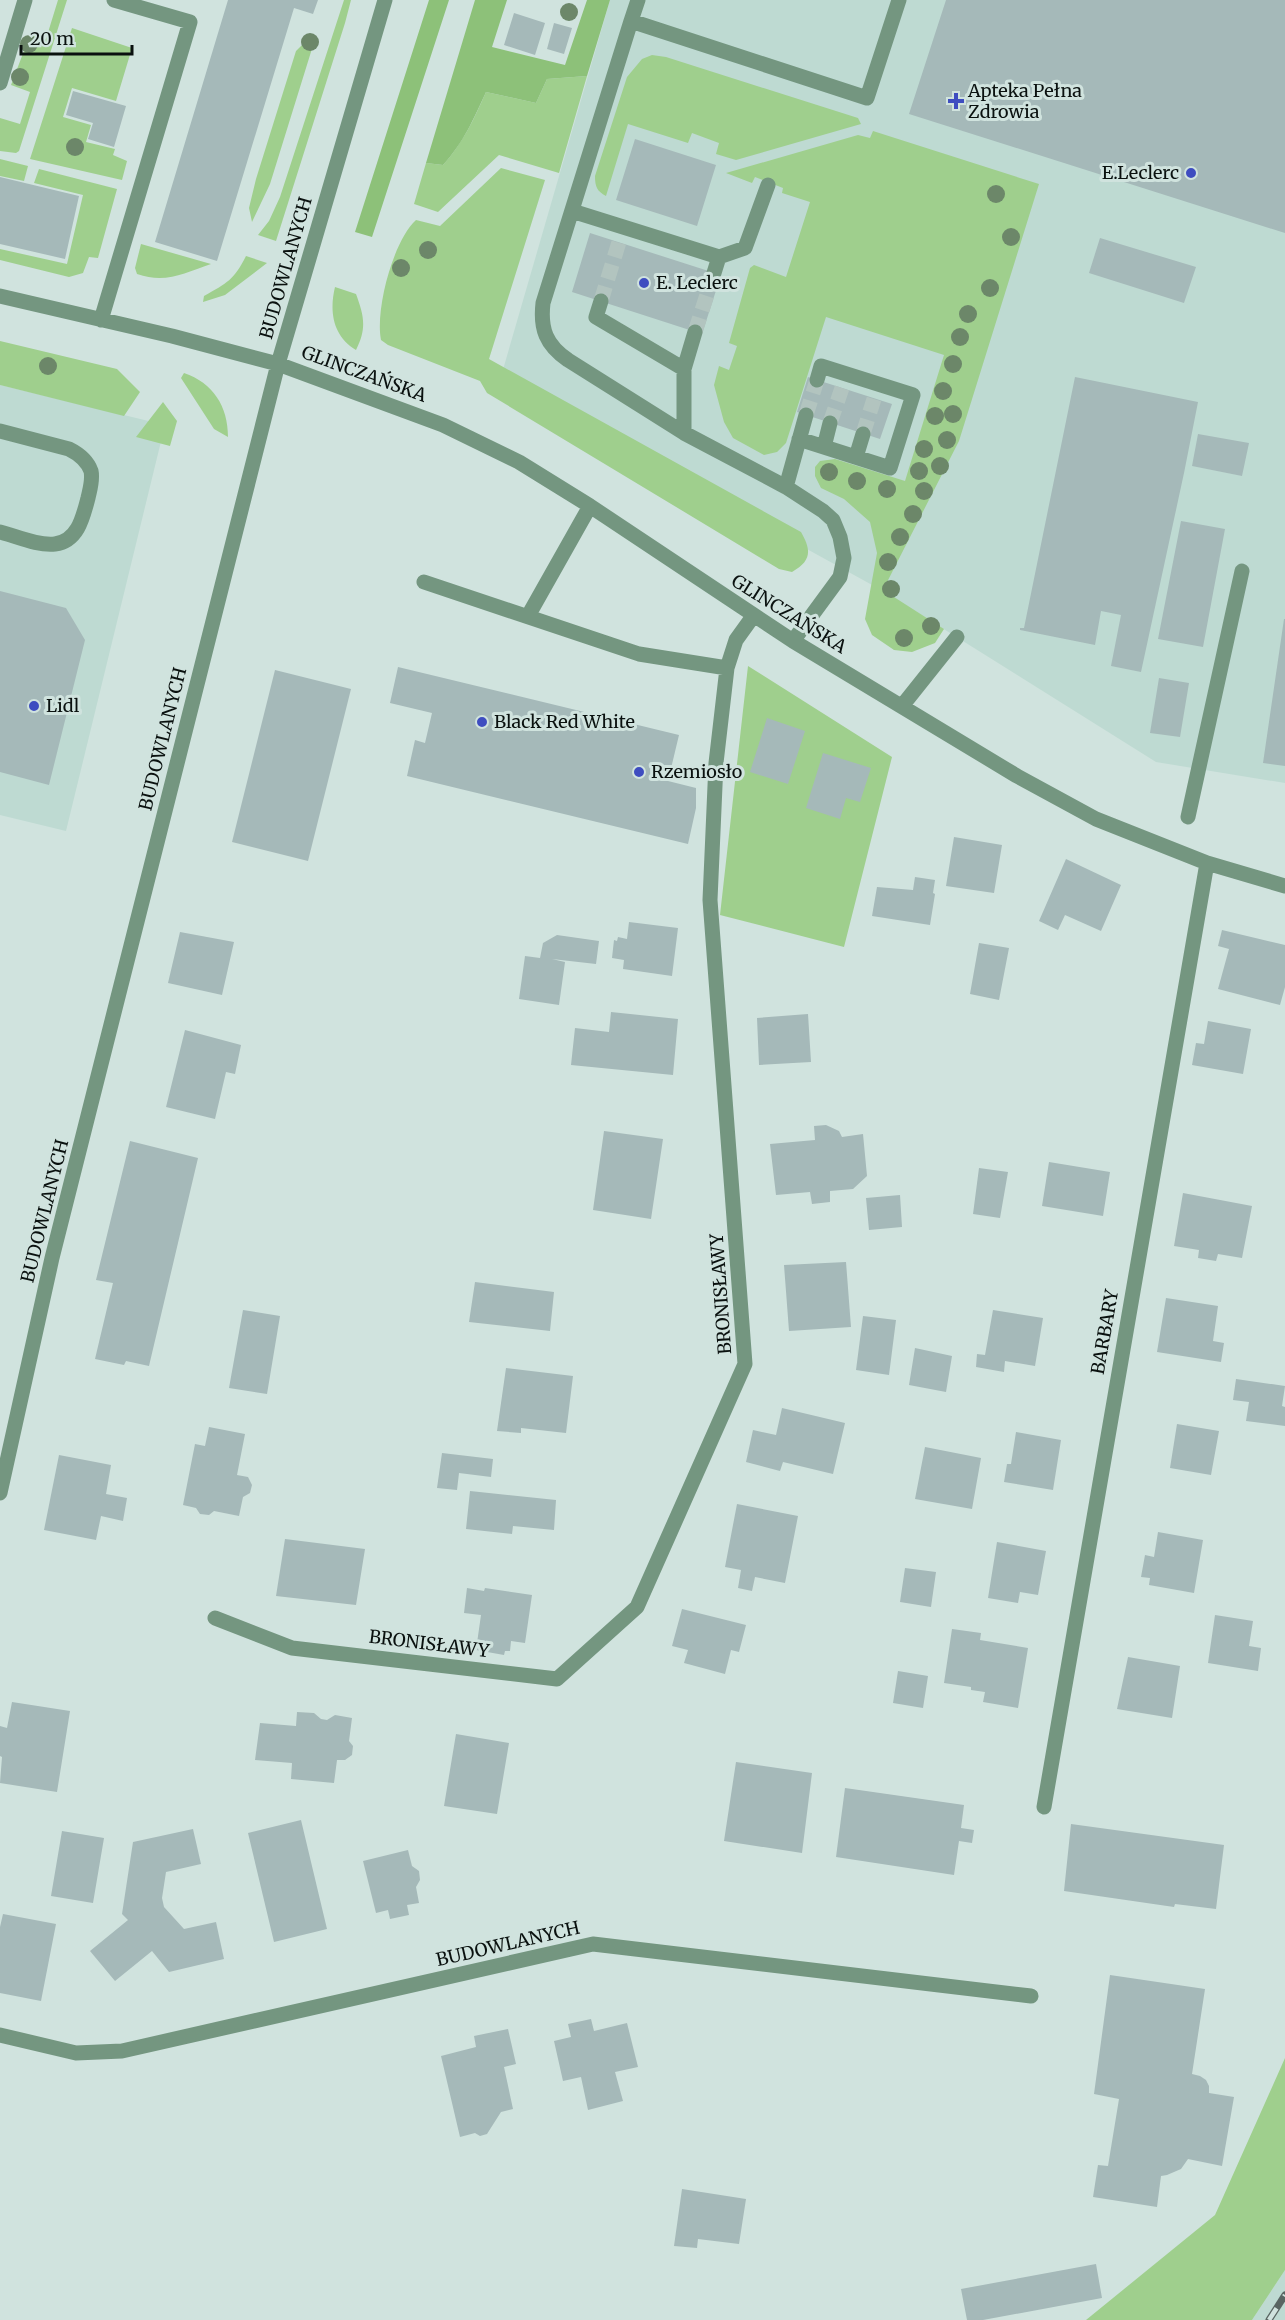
<svg xmlns="http://www.w3.org/2000/svg" width="1285" height="2320" viewBox="0 0 1285 2320" font-family="Merriweather,serif">
<style>
.built{fill:#bedad2}
.green{fill:#9fcf8d}
.forest{fill:#8dc179}
.building{fill:#a5b9b9}
.lines{fill:none;stroke-linecap:round;stroke-linejoin:round}
.minor-tunnel{stroke:#b2c4bf;stroke-width:15;stroke-dasharray:15 8;stroke-linecap:butt}
.minor{stroke:#749680;stroke-width:15}
.rail-casing{stroke:#596562;stroke-width:7}
.rail{stroke:#d0e3de;stroke-width:4.5;stroke-dasharray:14;stroke-linecap:butt}
.tree{fill:#6c8769}
.poi-dot{fill:#3e4dc0;stroke:#d0e3de;stroke-width:2}
.labels{text-anchor:middle;stroke-width:6;stroke-linejoin:round;paint-order:stroke}
.poi-label{font-size:18px;fill:#0a110f;stroke:#d0e3de;text-anchor:start}
.street-label{font-size:18px;fill:#0a110f;stroke:#d0e3de}
</style>
<rect width="100%" height="100%" fill="#d0e3de"/>
<path class="built" d="M610,0H1285V783L1156,762L883,591L500,380Z
M0,385L165,425L66,831L0,815Z
M1285,2270V2320H1252Z"/>
<path class="green" d="M58,0H67L19,151L16,153L0,151V118L20,124L30,92L11,85L30,35L46,39Z
M344,0H351L345,23L276,241L258,235L269,221L280,197Z
M72,28L132,48L116,101L72,88L63,117L91,125L86,142L115,149L113,155L127,161L122,180L30,159Z
M308,39H315L270,184L252,222L249,208L256,179L296,51Z
M652,55L666,57L858,118L861,124L736,160L716,154L719,143L692,133L688,143L628,124L606,196C597,191 595,187 595,176L627,77L642,59Z
M587,76L559,173L499,155L438,212L414,204L426,163L443,165C463,143 474,119 486,92L536,103L547,79Z
M873,131L1039,184L959,441L883,590L944,629L935,643L912,652L894,650L872,635L865,619L877,553L870,522L844,499L821,488L815,476V467L820,461L835,459L905,481L944,355L826,317L786,443L777,452L764,455L733,438L724,422L714,385L719,366L729,370L737,346L729,343L750,268L754,265L786,277L810,202L782,193L783,188L755,177L752,183L726,173L858,135L870,138Z
M0,159L28,166L24,181L0,176Z
M501,168L545,180L489,359L801,532C812,551 811,561 792,572L779,569L487,393L480,381L388,345L381,340C375,310 393,241 416,220L440,226Z
M39,169L117,189L98,258L89,257L83,273L69,277L0,260V249L67,264L83,195L34,183Z
M141,244L211,264C184,273 166,284 137,274L135,268Z
M246,256L267,263L225,295L203,302L204,296C227,283 234,280 246,256Z
M335,287L356,294C364,316 367,328 356,350C333,336 329,312 335,287Z
M0,341L117,369L140,392L124,416L0,385Z
M184,373C213,383 228,406 228,437L214,429L181,378Z
M163,402L177,421L170,446L136,437Z
M748,666L892,757L844,947L720,915Z
M1285,2058V2270L1252,2320H1086L1215,2215Z"/>
<path class="forest" d="M429,0H449L372,237L355,232Z
M475,0H507L492,47L565,65L587,0H610L587,76L547,79L536,103L486,92C473,120 464,142 443,165L426,163Z"/>
<path class="building" d="M228,0H318L313,14L294,8L217,261L155,242Z
M946,0H1285V233L909,114Z
M514,13L545,23L535,55L504,45Z
M554,23L572,28L564,54L547,49Z
M73,91L126,106L114,147L88,139L93,123L66,115Z
M635,139L716,165L697,226L616,200Z
M0,177L79,196L65,259L0,244Z
M590,233L721,275L702,334L572,292Z
M1100,238L1196,267L1184,303L1089,273Z
M808,377L892,404L880,439L797,412Z
M1075,377L1198,402L1184,473L1141,672L1111,666L1121,615L1101,611L1095,645L1020,630V628H1024Z
M1198,434L1249,443L1242,476L1192,466Z
M1181,521L1225,529L1203,647L1158,639Z
M0,591L66,608L85,640L49,785L0,772Z
M1284,619H1285V766L1263,763Z
M398,667L679,735L668,781L696,788V808L688,844L407,776L415,740L425,743L432,713L390,703Z
M275,670L351,689L308,861L232,842Z
M1159,678L1189,683L1180,737L1150,733Z
M767,718L805,731L788,784L750,772Z
M823,753L871,768L860,802L846,798L840,819L806,808Z
M954,837L1002,845L994,893L946,886Z
M1066,859L1121,885L1101,931L1065,915L1058,930L1039,921Z
M915,877L935,880L933,893L935,894L930,925L872,916L877,887L913,890Z
M629,922L678,928L672,976L623,969L624,960L612,958L614,940L617,941L618,937L627,939Z
M1222,930L1285,945V987L1280,1005L1218,989L1229,949L1218,946Z
M180,932L234,942L222,995L168,983Z
M557,935L599,941L596,964L552,959L565,962L559,1005L519,999L525,956L540,958L543,943Z
M979,943L1009,948L999,1000L970,994Z
M611,1012L678,1019L673,1075L571,1065L575,1028L609,1032Z
M808,1014L811,1062L759,1065L757,1018Z
M1208,1021L1251,1029L1243,1074L1192,1065L1196,1043L1204,1044Z
M185,1030L241,1045L235,1074L226,1072L215,1119L166,1107Z
M826,1125L839,1131L842,1137L863,1134L867,1176L853,1189L830,1191V1202L812,1204L810,1192L776,1195L770,1144L815,1140L814,1126Z
M604,1131L663,1139L651,1219L593,1210Z
M130,1141L198,1158L149,1366L126,1361L124,1365L95,1359L113,1283L96,1280Z
M1049,1162L1110,1172L1103,1216L1042,1206Z
M979,1168L1008,1172L1000,1218L973,1214Z
M1183,1193L1252,1206L1242,1258L1218,1254L1216,1261L1198,1258L1199,1250L1174,1246Z
M900,1195L902,1227L869,1230L866,1198Z
M846,1262L851,1327L789,1331L784,1265Z
M475,1282L554,1292L550,1331L469,1322Z
M1166,1298L1218,1306L1213,1341L1224,1343L1221,1362L1157,1352Z
M243,1310L280,1316L267,1394L229,1388Z
M993,1310L1043,1318L1035,1366L1005,1361L1004,1372L976,1367L977,1354L985,1355Z
M863,1316L896,1320L889,1375L856,1370Z
M915,1348L952,1356L946,1392L909,1385Z
M506,1368L573,1376L566,1433L521,1428V1433L497,1431Z
M1236,1379L1285,1386L1282,1406L1285,1407V1426L1246,1421L1249,1402L1233,1400Z
M782,1408L845,1423L833,1474L783,1462L780,1471L746,1462L753,1430L776,1435Z
M1177,1424L1219,1431L1211,1475L1170,1468Z
M209,1427L245,1434L237,1475L248,1477L252,1485L250,1493L243,1497L239,1516L214,1511L209,1515L200,1514L196,1508L183,1505L195,1444L205,1446Z
M1016,1432L1061,1440L1053,1490L1004,1482L1007,1464H1011Z
M925,1447L981,1458L972,1509L915,1499Z
M442,1453L493,1459L491,1477L459,1473L457,1490L437,1488Z
M59,1455L111,1465L106,1494L127,1498L123,1521L101,1516L96,1540L44,1530Z
M470,1491L556,1500L554,1530L513,1526L512,1534L466,1529Z
M737,1504L798,1516L785,1583L755,1577L752,1591L738,1588L741,1570L725,1567Z
M1158,1532L1203,1540L1194,1593L1149,1585L1150,1578L1141,1577L1145,1555L1154,1557Z
M285,1539L365,1549L356,1605L276,1596Z
M997,1542L1046,1551L1038,1595L1020,1592L1018,1603L988,1598Z
M905,1568L936,1572L931,1607L900,1602Z
M467,1588L484,1591L485,1588L532,1595L525,1643L511,1641L510,1651H505L504,1655L476,1650L481,1615L464,1613Z
M682,1609L746,1625L739,1652L731,1650L725,1674L684,1663L688,1650L672,1646Z
M1215,1615L1253,1621L1249,1646L1261,1648L1258,1671L1208,1663Z
M952,1629L981,1633L980,1640L1028,1648L1018,1708L983,1702L985,1692L971,1690V1687L944,1683Z
M1128,1657L1180,1666L1172,1718L1117,1709Z
M898,1671L928,1676L923,1708L893,1703Z
M12,1702L70,1711L57,1792L0,1783L2,1757L0,1756V1726L7,1728Z
M297,1712L314,1713L321,1719L327,1720L335,1715L352,1718L349,1741L353,1746L352,1755L345,1760H337L334,1783L291,1779L292,1763L255,1760L260,1723L296,1726Z
M456,1734L509,1743L497,1814L444,1806Z
M736,1762L812,1773L802,1853L724,1841Z
M845,1788L964,1805L961,1828L974,1830L972,1843L959,1841L954,1875L836,1857Z
M301,1820L327,1929L274,1942L248,1833Z
M1071,1824L1224,1845L1216,1909L1175,1904L1174,1907L1064,1891Z
M193,1829L201,1864L166,1872L162,1898L164,1907L184,1929L216,1922L224,1959L169,1972L152,1951L115,1981L90,1951L128,1920L122,1914L133,1842Z
M62,1831L104,1838L93,1903L51,1896Z
M408,1850L412,1866L419,1871L420,1880L416,1887L419,1903L407,1905L409,1915L390,1919L388,1910L376,1913L363,1861Z
M3,1914L56,1924L41,2001L0,1993V1927Z
M1110,1975L1205,1989L1192,2074L1200,2076L1206,2080L1209,2086V2093L1234,2097L1222,2166L1188,2159L1181,2169L1167,2175L1161,2176L1157,2207L1093,2197L1098,2165L1108,2166L1119,2099L1094,2094Z
M591,2019L594,2031L627,2023L638,2067L615,2072L623,2101L588,2110L581,2077L563,2081L554,2041L571,2037L568,2024Z
M508,2029L516,2064L504,2067L513,2109L501,2112L487,2134L480,2136L475,2133L460,2137L441,2056L476,2047L474,2036Z
M682,2189L746,2199L739,2244L698,2239L697,2248L674,2246Z
M1096,2264L1102,2298L983,2320H967L961,2289Z"/>
<g class="lines">
<path class="minor-tunnel" d="M601,301L619,242
M695,332L714,273
M806,415L817,380
M830,423L842,388
M863,434L874,399"/>
<path class="minor" d="M638,0L631,21L867,98L899,0
M631,21L543,303C540,329 546,345 568,360L684,433L786,487L823,511L833,520L840,537L844,558L840,577L793,641
M0,83L25,0
M572,211L719,257L714,273
M719,257L745,248L768,185
M0,296L172,336L278,364L443,425L519,462L590,506L793,641L1017,776L1096,819L1207,863L1285,886
M601,301L596,317L684,369
M101,320L190,22L114,0
M0,431L69,449C79,454 87,460 91,471C93,480 90,489 88,498C83,517 78,541 55,544C38,546 16,536 0,532
M684,433V369L695,332
M799,439L890,468L913,395L821,366L817,380
M824,447L830,423
M856,457L863,434
M786,487L806,415
M424,582L639,654L727,668
M528,616L590,506
M902,706L957,637
M1188,817L1242,571
M0,1493L52,1258L278,364L385,0
M215,1618L292,1648L557,1679L637,1607L745,1364L710,900L716,763L727,668L736,640L754,615
M1044,1807L1207,863
M0,2035L76,2053L122,2051L593,1944L1031,1996"/>
<defs>
<path id="rail" d="M1269,2320L1285,2295"/>
</defs>
<use href="#rail" class="rail-casing"/>
<use href="#rail" class="rail"/>
</g>
<g class="tree">
<circle cx="569" cy="12" r="9"/>
<circle cx="310" cy="42" r="9"/>
<circle cx="29" cy="44" r="9"/>
<circle cx="20" cy="77" r="9"/>
<circle cx="75" cy="147" r="9"/>
<circle cx="996" cy="194" r="9"/>
<circle cx="1011" cy="237" r="9"/>
<circle cx="428" cy="250" r="9"/>
<circle cx="401" cy="268" r="9"/>
<circle cx="990" cy="288" r="9"/>
<circle cx="968" cy="314" r="9"/>
<circle cx="960" cy="337" r="9"/>
<circle cx="953" cy="364" r="9"/>
<circle cx="48" cy="366" r="9"/>
<circle cx="943" cy="391" r="9"/>
<circle cx="953" cy="414" r="9"/>
<circle cx="935" cy="416" r="9"/>
<circle cx="947" cy="440" r="9"/>
<circle cx="924" cy="449" r="9"/>
<circle cx="940" cy="466" r="9"/>
<circle cx="919" cy="471" r="9"/>
<circle cx="829" cy="472" r="9"/>
<circle cx="857" cy="481" r="9"/>
<circle cx="887" cy="489" r="9"/>
<circle cx="924" cy="491" r="9"/>
<circle cx="913" cy="514" r="9"/>
<circle cx="900" cy="537" r="9"/>
<circle cx="888" cy="562" r="9"/>
<circle cx="891" cy="589" r="9"/>
<circle cx="931" cy="626" r="9"/>
<circle cx="904" cy="638" r="9"/>
</g>
<g class="poi-dot">
<path d="M953 92h6v6h6v6h-6v6h-6v-6h-6v-6h6z"/>
<circle cx="1191" cy="173" r="6"/>
<circle cx="644" cy="283" r="6"/>
<circle cx="34" cy="706" r="6"/>
<circle cx="482" cy="722" r="6"/>
<circle cx="639" cy="772" r="6"/>
</g>
<g class="labels">
<g class="poi-label">
<text x="968" y="97">Apteka Pełna<tspan x="968" dy="21">Zdrowia</tspan></text>
<text x="1179" y="179" text-anchor="end">E.Leclerc</text>
<text x="656" y="289">E. Leclerc</text>
<text x="46" y="712">Lidl</text>
<text x="494" y="728">Black Red White</text>
<text x="651" y="778">Rzemiosło</text>
</g>
<g class="street-label">
<text transform="translate(286 268) rotate(-74)" y="6">BUDOWLANYCH</text>
<text transform="translate(364 374) rotate(20)" y="6">GLINCZAŃSKA</text>
<text transform="translate(789 614) rotate(32)" y="6">GLINCZAŃSKA</text>
<text transform="translate(163 739) rotate(-76)" y="6">BUDOWLANYCH</text>
<text transform="translate(45 1211) rotate(-76)" y="6">BUDOWLANYCH</text>
<text transform="translate(721 1294) rotate(-94)" y="6">BRONISŁAWY</text>
<text transform="translate(1105 1332) rotate(-80)" y="6">BARBARY</text>
<text transform="translate(429 1644) rotate(7)" y="6">BRONISŁAWY</text>
<text transform="translate(508 1944) rotate(-13)" y="6">BUDOWLANYCH</text>
</g>
</g>
<path d="M21 45v9h111v-9" fill="none" stroke="#0a110f" stroke-width="3"/>
<text x="30" y="45" font-size="18" fill="#0a110f" stroke="#d0e3de" stroke-width="4.5" paint-order="stroke">20 m</text>
</svg>
